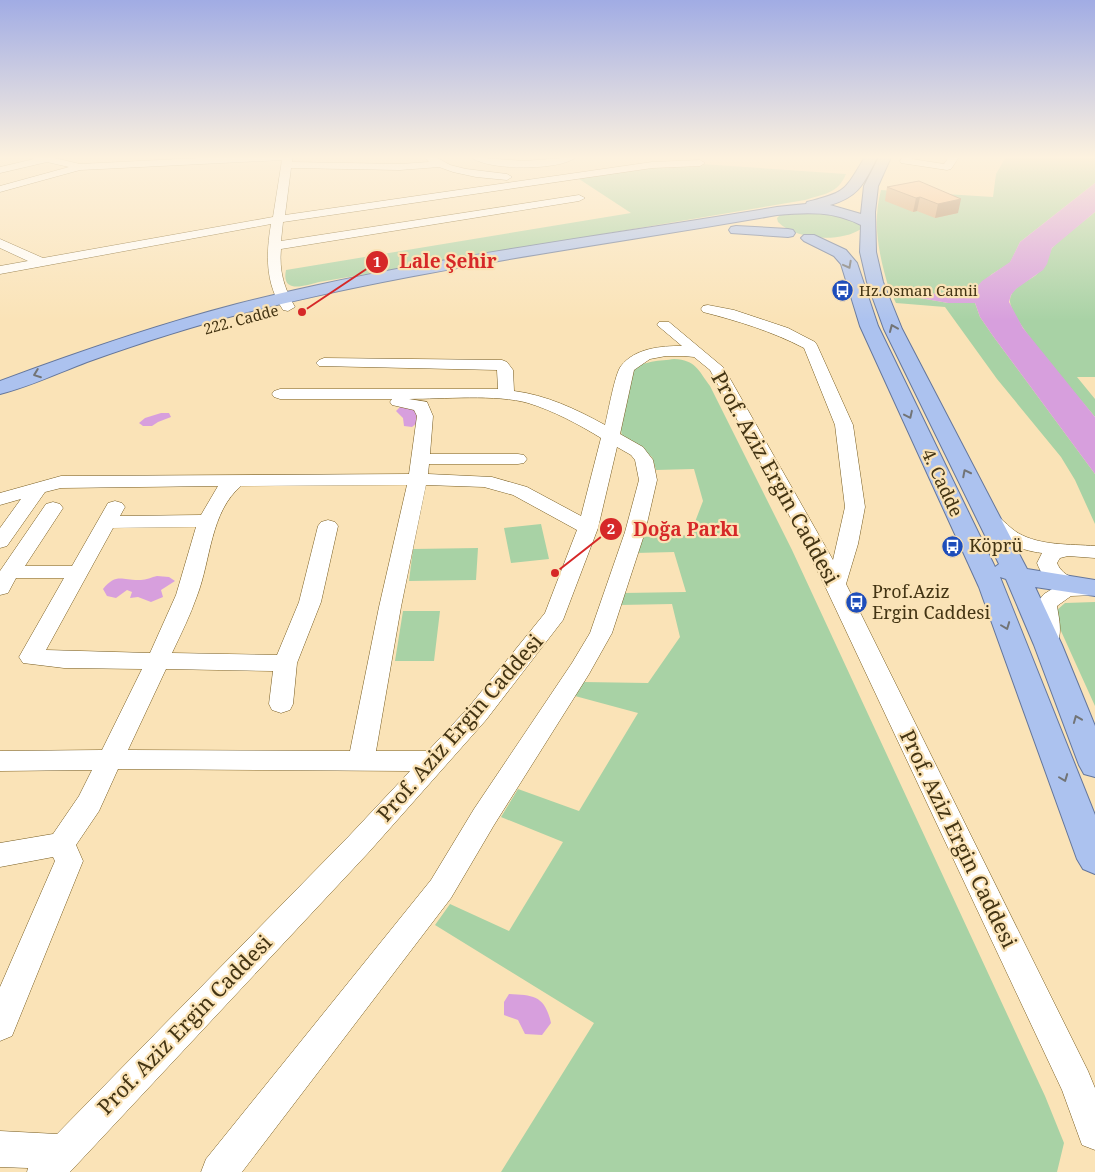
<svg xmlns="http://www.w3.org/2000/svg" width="1095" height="1172" viewBox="0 0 1095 1172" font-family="'Noto Serif',serif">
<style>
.green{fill:#a8d2a5}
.water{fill:#d79fdd}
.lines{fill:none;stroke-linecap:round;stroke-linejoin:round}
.minor-casing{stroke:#775c20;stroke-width:1}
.major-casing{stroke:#64769b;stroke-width:2}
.minor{fill:#fff;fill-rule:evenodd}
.major{fill:#acc2ef;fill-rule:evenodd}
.wall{fill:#d4a981}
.shaded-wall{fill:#ad8969}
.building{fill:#f7c496;stroke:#ad8969}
.oneway{stroke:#727476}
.labels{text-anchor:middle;stroke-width:4.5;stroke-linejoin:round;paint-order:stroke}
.far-poi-label{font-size:15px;fill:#433413;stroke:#fae3b7;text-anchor:start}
.far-street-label{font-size:15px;fill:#433413;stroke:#fae3b7}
.street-label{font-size:18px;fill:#433413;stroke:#fae3b7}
.poi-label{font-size:18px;fill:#433413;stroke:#fae3b7;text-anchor:start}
.near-street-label{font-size:21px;fill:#433413;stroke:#fae3b7}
.leader{fill:none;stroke:#d62828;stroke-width:2}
.callout-dot{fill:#d62828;stroke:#fae3b7;stroke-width:2}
.mark-label{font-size:15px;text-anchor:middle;font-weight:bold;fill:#fff}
.callout-label{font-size:19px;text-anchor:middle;font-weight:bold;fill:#d62828;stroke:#fae3b7;stroke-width:4.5;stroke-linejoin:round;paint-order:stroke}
</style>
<rect width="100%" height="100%" fill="#fae3b7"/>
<path class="green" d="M1006,157H1095V183L1020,242L1010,263L992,274L976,288L973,296C944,297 918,290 889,289C879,255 872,224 881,190L993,197L996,174Z
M701,164L846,174C838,194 823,194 805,200L319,282C304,286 281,294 286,270L631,213L576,177L651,166Z
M811,208L862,224L861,229C840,243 796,240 778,222L777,218L781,214Z
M1095,212V377H1077L1095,399V417C1080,398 1008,319 1010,300C1011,287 1027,282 1036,275C1049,265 1046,254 1054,246C1066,234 1082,223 1095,212Z
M892,295L909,296L948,303H975L980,317L993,336L1095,474V524L1075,480L1061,457L997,379L945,307L896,303Z
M674,359C696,360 698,370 710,386L792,550L1045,1096L1064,1143L1057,1172H501L594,1023L435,925L450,904L509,931L563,842L501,817L518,789L579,811L638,713L575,696L583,682L648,683L680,637L672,604L619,605L623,593L686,592L674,552L635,553L639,537L690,535L703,501L694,469L656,470L652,457L622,437L621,430L633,372C640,360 662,361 674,359Z
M541,524L549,559L511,563L504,528Z
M478,548L476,580L409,581L413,549Z
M1095,602V706L1056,620L1057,610L1065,603Z
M403,611H440L434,661H395Z"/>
<path class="water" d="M1095,183V212L1052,248L1047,264L1043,270L1016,289L1011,295L1009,302L1023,328L1095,417V474L993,336L980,317L975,303H948L909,296L892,295L889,289C918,290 944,297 973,296L976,288L982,281L1010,262L1020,242Z
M400,407L417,410V423L412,427L404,426L403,418L396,411Z
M161,413H169L171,417L158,422L152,426H143L139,423L145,418Z
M157,576L169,577L175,581L161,590L163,597L151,602L138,597L130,598L132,592L127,590L116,598L107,596L103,589C117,572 122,581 141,580C146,580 152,577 157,576Z
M509,994C534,995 545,996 551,1023L542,1035L525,1034L518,1020L504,1015V1002Z"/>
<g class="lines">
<defs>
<path id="minor" d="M32,157H50L80,164L219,157H292V162L400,164L429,162L424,157H436L450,165L466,169L507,174L512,177L507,180L476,177L453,172L439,167L400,170L291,168L285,215L652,162L700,160L705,163L700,166L652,168L283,222L281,241L579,195L585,198L579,201L281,249C279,271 284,288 295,307L288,311L283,310C265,283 266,254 271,224L0,274V266L28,261L0,248V239L43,258L273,217L282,160L80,170L0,192V186L69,167L47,162L0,173V167L34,159Z
M471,157L524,161L576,157C561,171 486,171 471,157Z
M903,157H913L912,159L944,164L949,157H959L951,169L947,170L901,163L900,161Z
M708,305L734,310L788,328L815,342L817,345L853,425L865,507L858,544L846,584L1088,1071L1095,1088V1150L1082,1145L1062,1090L824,584L795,526L710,370L694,357L684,356H666L650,359L634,370L620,434L643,447L653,460L657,480L645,532L612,633L589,674L494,825L451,898L242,1172H201L206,1159L431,880L474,809L572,663L590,633L625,532L639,480L635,460L631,455L617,447L598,528L563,620L486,720L369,852L70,1172H27L28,1168L0,1167V1131L57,1134L349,836L410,771L118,769L99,811L76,845L83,861L12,1036L0,1041V987L55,861L53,857L0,867V843L53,834L79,796L92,770L0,771V751L102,750L142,669L64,668L23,663L19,657L64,578H16L8,593L0,595V571L46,504L53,502L60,504L63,508L25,566H72L108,503L115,501L122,503L125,507L120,516L201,515L218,486L61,488L45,492L7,546L0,548V528L21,499L0,505V493L61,476L409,474L417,416L414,410L392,405L390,402L392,399H280L274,397L272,394L274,391L280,389H498L497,370L319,366L316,363L319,360L324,358L502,360L507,362L513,370L514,391C546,395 576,409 605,425C608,413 615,373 621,366C635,348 661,346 682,346L657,325L659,322H669L724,368L833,560L845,507L835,425L804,348C771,331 738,321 703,312L701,309L703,306ZM409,399C442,399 497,394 528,403C554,411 578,424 601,438L581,516L527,487L492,477L428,474L429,464H518L524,463L527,459L524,455L518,454H430L433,416L427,402ZM407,485L379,607L350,751L128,750L166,669L273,671L269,704L272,710L281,713L290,710L293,704L297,663L321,602L338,526L335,522L328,520L321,522L318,526L299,602L277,655L172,653C181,634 190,616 197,596C211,560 210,512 241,486ZM426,485L484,487L513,495L577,530L545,613L468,708L428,751H376L401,607ZM196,527L176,595L150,653L46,650L113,528Z
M990,513C1001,516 1008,527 1018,533C1041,546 1070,544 1095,546V558L1068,556L1060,558L1057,563C1063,578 1082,582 1095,581V595L1071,596L1057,606C1059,619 1063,634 1056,645L1048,648L1040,645C1035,637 1036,616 1035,605L1044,594L1057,586C1047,581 1041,574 1037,563L1042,553C1018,550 995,540 980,519L983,515Z"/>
<path id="major" d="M865,157L877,158C864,183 859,197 830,205L861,214L864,186L879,157H891L878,186L875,212L876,252L883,282L902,329L1027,569L1095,580V596L1035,587L1062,645L1095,726V777L1084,774L1079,765L1034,645L1006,579L1000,577L1095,815V874L1083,869L1077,859L979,587L860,326L841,264L834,256L804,241L801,238L804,235H814L846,250L857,263L878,326L995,567L999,564L884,329L867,282L860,252L861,225C833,211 808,212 777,215C601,246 422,268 248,312C193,326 140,343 87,362C58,373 29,387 0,394V381C78,352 156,325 237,304C414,259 597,237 777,207L806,204L807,202C847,192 844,191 865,157Z
M736,226L788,229L793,230L795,233L793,236L788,237L731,233L729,230L731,227Z"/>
</defs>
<use href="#minor" class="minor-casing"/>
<use href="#major" class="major-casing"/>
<use href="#minor" class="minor"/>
<use href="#major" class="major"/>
</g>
<path class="wall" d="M919,181L958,213L935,218L917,211L913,212L885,201L887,187Z"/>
<path class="shaded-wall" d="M920,197L917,211L913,212L916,198Z
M961,199L958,213L935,218L938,204Z"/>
<path class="building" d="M919,181L961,199L938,204L920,197L916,198L887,187Z"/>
<defs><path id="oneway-chevron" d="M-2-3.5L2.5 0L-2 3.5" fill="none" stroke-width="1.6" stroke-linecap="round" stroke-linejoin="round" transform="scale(1.25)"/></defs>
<g class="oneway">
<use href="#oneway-chevron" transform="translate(848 265) rotate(62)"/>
<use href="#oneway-chevron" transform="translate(893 328) rotate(-113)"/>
<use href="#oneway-chevron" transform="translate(37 374) rotate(159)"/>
<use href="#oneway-chevron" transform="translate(909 415) rotate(65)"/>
<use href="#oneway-chevron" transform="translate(966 473) rotate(-117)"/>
<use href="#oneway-chevron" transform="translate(1006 626) rotate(69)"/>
<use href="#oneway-chevron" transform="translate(1077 719) rotate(-112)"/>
<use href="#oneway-chevron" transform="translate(1064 778) rotate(69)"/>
</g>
<linearGradient id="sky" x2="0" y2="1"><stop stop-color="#a1ace4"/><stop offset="0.49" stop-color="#fdf2df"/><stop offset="1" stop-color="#fdf2df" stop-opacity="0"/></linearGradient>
<rect width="1095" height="321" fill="url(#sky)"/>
<defs>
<symbol id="bus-disc" viewBox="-11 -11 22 22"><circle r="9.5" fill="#1e4dba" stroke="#fae3b7"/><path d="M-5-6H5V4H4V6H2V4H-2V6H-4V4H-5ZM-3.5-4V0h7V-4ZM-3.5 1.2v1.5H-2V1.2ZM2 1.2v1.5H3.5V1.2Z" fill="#fff"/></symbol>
</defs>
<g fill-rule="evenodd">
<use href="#bus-disc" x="830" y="278" width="25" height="25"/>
<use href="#bus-disc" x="940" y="534" width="25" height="25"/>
<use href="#bus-disc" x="844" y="590" width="25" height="25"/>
</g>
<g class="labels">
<g class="far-poi-label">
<text x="859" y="296">Hz.Osman Camii</text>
</g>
<g class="far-street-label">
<text transform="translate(241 320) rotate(-15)" y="5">222. Cadde</text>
</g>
<g class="street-label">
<text transform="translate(942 483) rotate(65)" y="6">4. Cadde</text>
</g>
<g class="poi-label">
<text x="969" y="552">Köprü</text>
<text x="872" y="598">Prof.Aziz<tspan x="872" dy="21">Ergin Caddesi</tspan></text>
</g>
<g class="near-street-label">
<text transform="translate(775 478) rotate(61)" y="7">Prof. Aziz Ergin Caddesi</text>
<text transform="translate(460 728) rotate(-49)" y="7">Prof. Aziz Ergin Caddesi</text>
<text transform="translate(958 839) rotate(64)" y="7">Prof. Aziz Ergin Caddesi</text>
<text transform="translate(185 1025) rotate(-46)" y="7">Prof. Aziz Ergin Caddesi</text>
</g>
</g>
<path class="leader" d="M302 312L377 262M555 573L611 529"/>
<g class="callout-dot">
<circle cx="302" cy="312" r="5"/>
<circle cx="555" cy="573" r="5"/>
<circle cx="377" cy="262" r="12"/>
<circle cx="611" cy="529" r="12"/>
</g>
<g class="mark-label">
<text x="377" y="267">1</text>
<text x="611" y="534">2</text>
</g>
<g class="callout-label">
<text x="448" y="268">Lale Şehir</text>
<text x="686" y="536">Doğa Parkı</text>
</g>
</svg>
